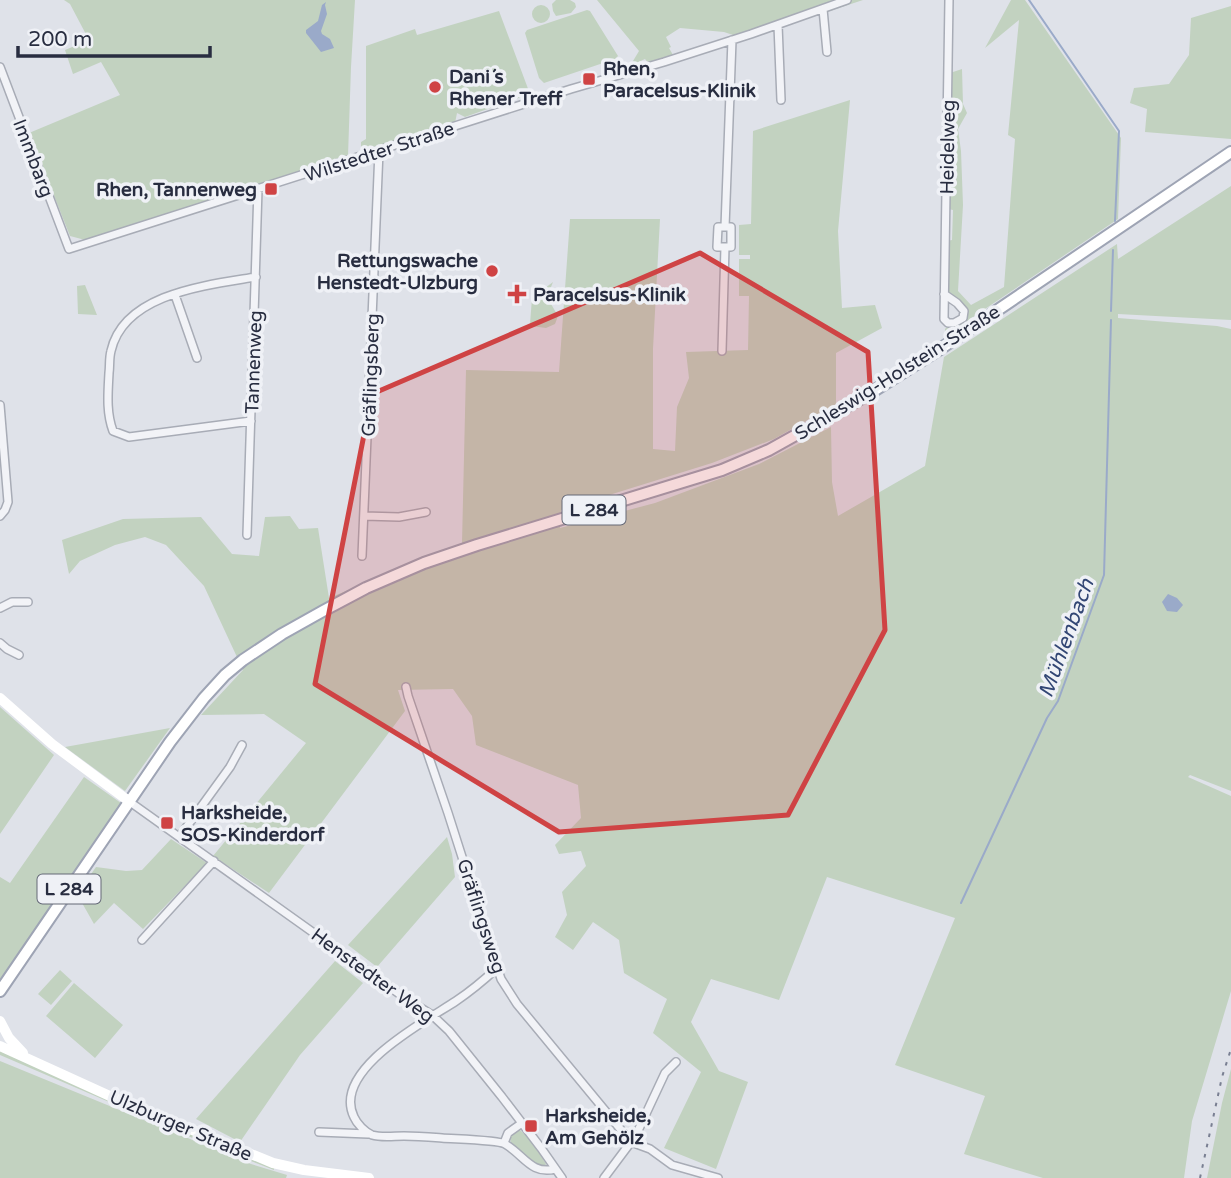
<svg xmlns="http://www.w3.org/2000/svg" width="1231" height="1178" viewBox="0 0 1231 1178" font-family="'Varela Round',sans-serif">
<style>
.green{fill:#c2d2c0}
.water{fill:#9aaac9}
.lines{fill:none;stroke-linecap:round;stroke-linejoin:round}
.stream{stroke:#9aaac9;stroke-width:2}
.street-casing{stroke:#a8acb6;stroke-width:10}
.primary-casing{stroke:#9ea4b4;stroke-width:14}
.street{stroke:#f2f3f7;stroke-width:7}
.secondary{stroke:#fff;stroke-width:10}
.primary{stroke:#fff;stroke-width:10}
.rail{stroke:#797f92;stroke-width:2;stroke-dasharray:3.5 7;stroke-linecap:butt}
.marked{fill:#cf4344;fill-opacity:0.2;stroke:#cf4344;stroke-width:5;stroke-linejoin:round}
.poi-dot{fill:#cf4344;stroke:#eff1f6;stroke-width:2.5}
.labels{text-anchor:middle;stroke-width:7;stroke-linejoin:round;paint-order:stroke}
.shield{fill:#eff1f6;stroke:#646877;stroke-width:2}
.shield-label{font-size:18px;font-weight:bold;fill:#282d40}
.poi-label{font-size:19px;font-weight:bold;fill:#282d40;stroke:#eff1f6;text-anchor:start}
.street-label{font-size:19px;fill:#282d40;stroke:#eff1f6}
.water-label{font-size:21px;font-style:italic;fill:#324674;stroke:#eff1f6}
</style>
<rect width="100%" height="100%" fill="#dfe2e9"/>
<path class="green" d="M64,0H355L351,67L348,156L89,241L70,236L29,133L120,95L101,62L73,74L65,50L89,40L70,4Z
M556,0H570L575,3L576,7L571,13L556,16L553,11L552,4Z
M597,0H863L745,39L724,32L680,28L666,37L671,47L669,48L673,55L649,64L645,59L630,66L639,51Z
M1011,0H1025L1121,138L1118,219L945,336V329L949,325H955L965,311L946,292L947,241L952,240L953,210L948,209L950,73L962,69L963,104L967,113L958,129L961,151L963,205L958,291L971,305L1004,287L1015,139L1008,135L1019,20L985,48Z
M532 14a9 9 0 1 1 18 0a9 9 0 1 1-18 0Z
M1231,6V139L1145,132L1147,109L1130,103L1134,88L1169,84L1189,55L1191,18Z
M587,10L590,11L618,56L615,59L544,83L539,78L525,33L527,30Z
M499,11L530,94L465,117L457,113L455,123L402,142L361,152V142L366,139V46L415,29L417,35Z
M850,100L838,231L842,308L875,305L882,328L836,353V404L774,439L712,463L561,510L560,528L655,503L759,464L831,427L832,482L838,516L925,466L944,357L1117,244L1118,259L1231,186V320L1118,314V318L1217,326L1231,329V791L1190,775L1188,777L1231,796V991L1192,1121L1184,1178H1043L964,1154L985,1096L895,1065L955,918L827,877L779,1000L711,979L691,1022L719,1071L748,1082L716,1169L664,1148L701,1072L653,1033L667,999L624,973L619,940L593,922L573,950L555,937L567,915L562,892L586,866L581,851L559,854L555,845L581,818L578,785L476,745L472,716L453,689L398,690L405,711L269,893L213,856L306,743L264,714L201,715L243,670L204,586L166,545L145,537L115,545L80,561L69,574L62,540L123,519L201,517L232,554L259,556L265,517L290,516L299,529L318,528L329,598L462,543L466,370L559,372L570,219H660L653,349V449L675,451L677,407L689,378L686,352L748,350L749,296H739V259H750V255H739V225L751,224L753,131Z
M553,282L547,297L558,316L555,324L546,328L531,326L530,324L532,298Z
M85,285L97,315L78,314L77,286Z
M0,707L54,755L0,834Z
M170,728L125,791L65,747Z
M84,777L121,803L0,984V877L10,883Z
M447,837L452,854L455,877L377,967L348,945Z
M171,839L207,863L143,929L114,903L94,924L77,894L96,867L126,871L142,870Z
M335,961L363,983L300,1055L240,1142L196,1119Z
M60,970L72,981L51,1005L38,994Z
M74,983L123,1025L95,1058L46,1016Z
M0,1051L260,1161L274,1168V1170L195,1139L0,1055Z
M0,1061L251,1164L287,1175L286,1178H0Z
M1231,1069V1178H1207L1222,1103Z
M520,1130L531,1140L546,1164L544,1167L536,1164L511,1145L510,1136L513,1133Z"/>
<path class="water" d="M326,2L325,5L327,14L321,31L322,34L330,39L334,48L321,52L306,33V30L318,21L322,5Z
M1168,594L1177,598L1183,605L1177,612L1167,611L1162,602Z"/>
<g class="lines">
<path class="stream" d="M1029,0L1119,131L1115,221
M1111,311L1113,250
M961,903L1047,718L1058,701L1104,575L1111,320"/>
<defs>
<path id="street" d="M823,9L827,52
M778,25L781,100
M0,67L69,249L571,89L664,62L751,34L847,0
M725,247H731V227H725
M944,294L957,303L964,311L963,318L954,323H948L944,319L949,0
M175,295L197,358
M722,351L725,247H717L718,227H725L732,40
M0,405L8,502L5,510L0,516
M251,421L129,437L113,431C106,412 108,393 109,373C110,366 109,358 111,351C124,293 208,285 256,277
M364,516L399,517L426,512
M247,535L258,189
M362,556L379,151
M0,608L12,602H28
M0,643L7,649L19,655
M406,687L408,696L448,813L501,979L517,1004L631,1142L636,1135L665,1073L676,1062
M130,802L405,998L432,1015L449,1031L502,1097L541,1148L562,1178
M180,836L230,767L242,745
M142,940L214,861
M497,968C484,980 471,991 456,1001C426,1021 331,1070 354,1117C357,1124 365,1132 372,1135C382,1138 394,1136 404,1136C417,1136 429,1137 442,1138C454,1139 498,1140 505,1144C524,1155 531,1175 555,1169
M319,1132L368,1134
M504,1143L508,1133L522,1123
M604,1178L631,1142L650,1149L672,1165L718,1178"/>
<path id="primary" d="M0,991L170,742L204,698L225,675L243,660L282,634L323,611L366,588L424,563L477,545L722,470L769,450L864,397L940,349L1231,152"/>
</defs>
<use href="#street" class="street-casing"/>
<use href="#primary" class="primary-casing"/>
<use href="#street" class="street"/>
<path class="secondary" d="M0,698L52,744L130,802
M0,1021L9,1038L23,1053
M0,1046L112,1097L273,1163L304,1170L369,1178"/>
<use href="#primary" class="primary"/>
<path class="rail" d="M1200,1178L1222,1077L1231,1049"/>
</g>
<path class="marked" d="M700,253L868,352L885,630L788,815L559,832L315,684L372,394Z"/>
<g class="poi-dot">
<rect x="582" y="72" width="14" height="14" rx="3.5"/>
<circle cx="435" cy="87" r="7"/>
<rect x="264" y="182" width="14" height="14" rx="3.5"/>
<circle cx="492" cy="271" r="7"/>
<path d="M513.5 283.5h7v7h7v7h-7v7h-7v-7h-7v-7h7z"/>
<rect x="160" y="816" width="14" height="14" rx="3.5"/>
<rect x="524" y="1119" width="14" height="14" rx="3.5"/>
</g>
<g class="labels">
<g class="shield">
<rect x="562.5" y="495.5" width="63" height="29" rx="5"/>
<rect x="37.5" y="874.5" width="63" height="29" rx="5"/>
</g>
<g class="shield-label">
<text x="594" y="516">L 284</text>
<text x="69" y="895">L 284</text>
</g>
<g class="poi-label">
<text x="603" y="75">Rhen,<tspan x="603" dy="22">Paracelsus-Klinik</tspan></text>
<text x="449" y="83">Dani´s<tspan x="449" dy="22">Rhener Treff</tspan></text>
<text x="257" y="196" text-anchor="end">Rhen, Tannenweg</text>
<text x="478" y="267" text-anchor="end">Rettungswache<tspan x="478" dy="22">Henstedt-Ulzburg</tspan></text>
<text x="533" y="301">Paracelsus-Klinik</text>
<text x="181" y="819">Harksheide,<tspan x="181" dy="22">SOS-Kinderdorf</tspan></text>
<text x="545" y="1122">Harksheide,<tspan x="545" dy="22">Am Gehölz</tspan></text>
</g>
<g class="street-label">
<text transform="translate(947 147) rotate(-89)" y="7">Heidelweg</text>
<text transform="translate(379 151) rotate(-18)" y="7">Wilstedter Straße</text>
<text transform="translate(34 158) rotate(69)" y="7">Immbarg</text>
<text transform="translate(253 362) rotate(-88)" y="7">Tannenweg</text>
<text transform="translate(897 372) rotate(-32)" y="7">Schleswig-Holstein-Straße</text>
<text transform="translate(370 375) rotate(-88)" y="7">Gräflingsberg</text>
<text transform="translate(482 916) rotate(72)" y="7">Gräflingsweg</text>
<text transform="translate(373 975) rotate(36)" y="7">Henstedter Weg</text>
<text transform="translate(181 1125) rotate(23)" y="7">Ulzburger Straße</text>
</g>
<g class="water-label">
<text transform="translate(1066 638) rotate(-70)" y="7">Mühlenbach</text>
</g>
</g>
<path d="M18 46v10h192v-10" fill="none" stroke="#282d40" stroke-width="3.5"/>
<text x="28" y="46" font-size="21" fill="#282d40" stroke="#eff1f6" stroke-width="5" paint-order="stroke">200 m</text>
</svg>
